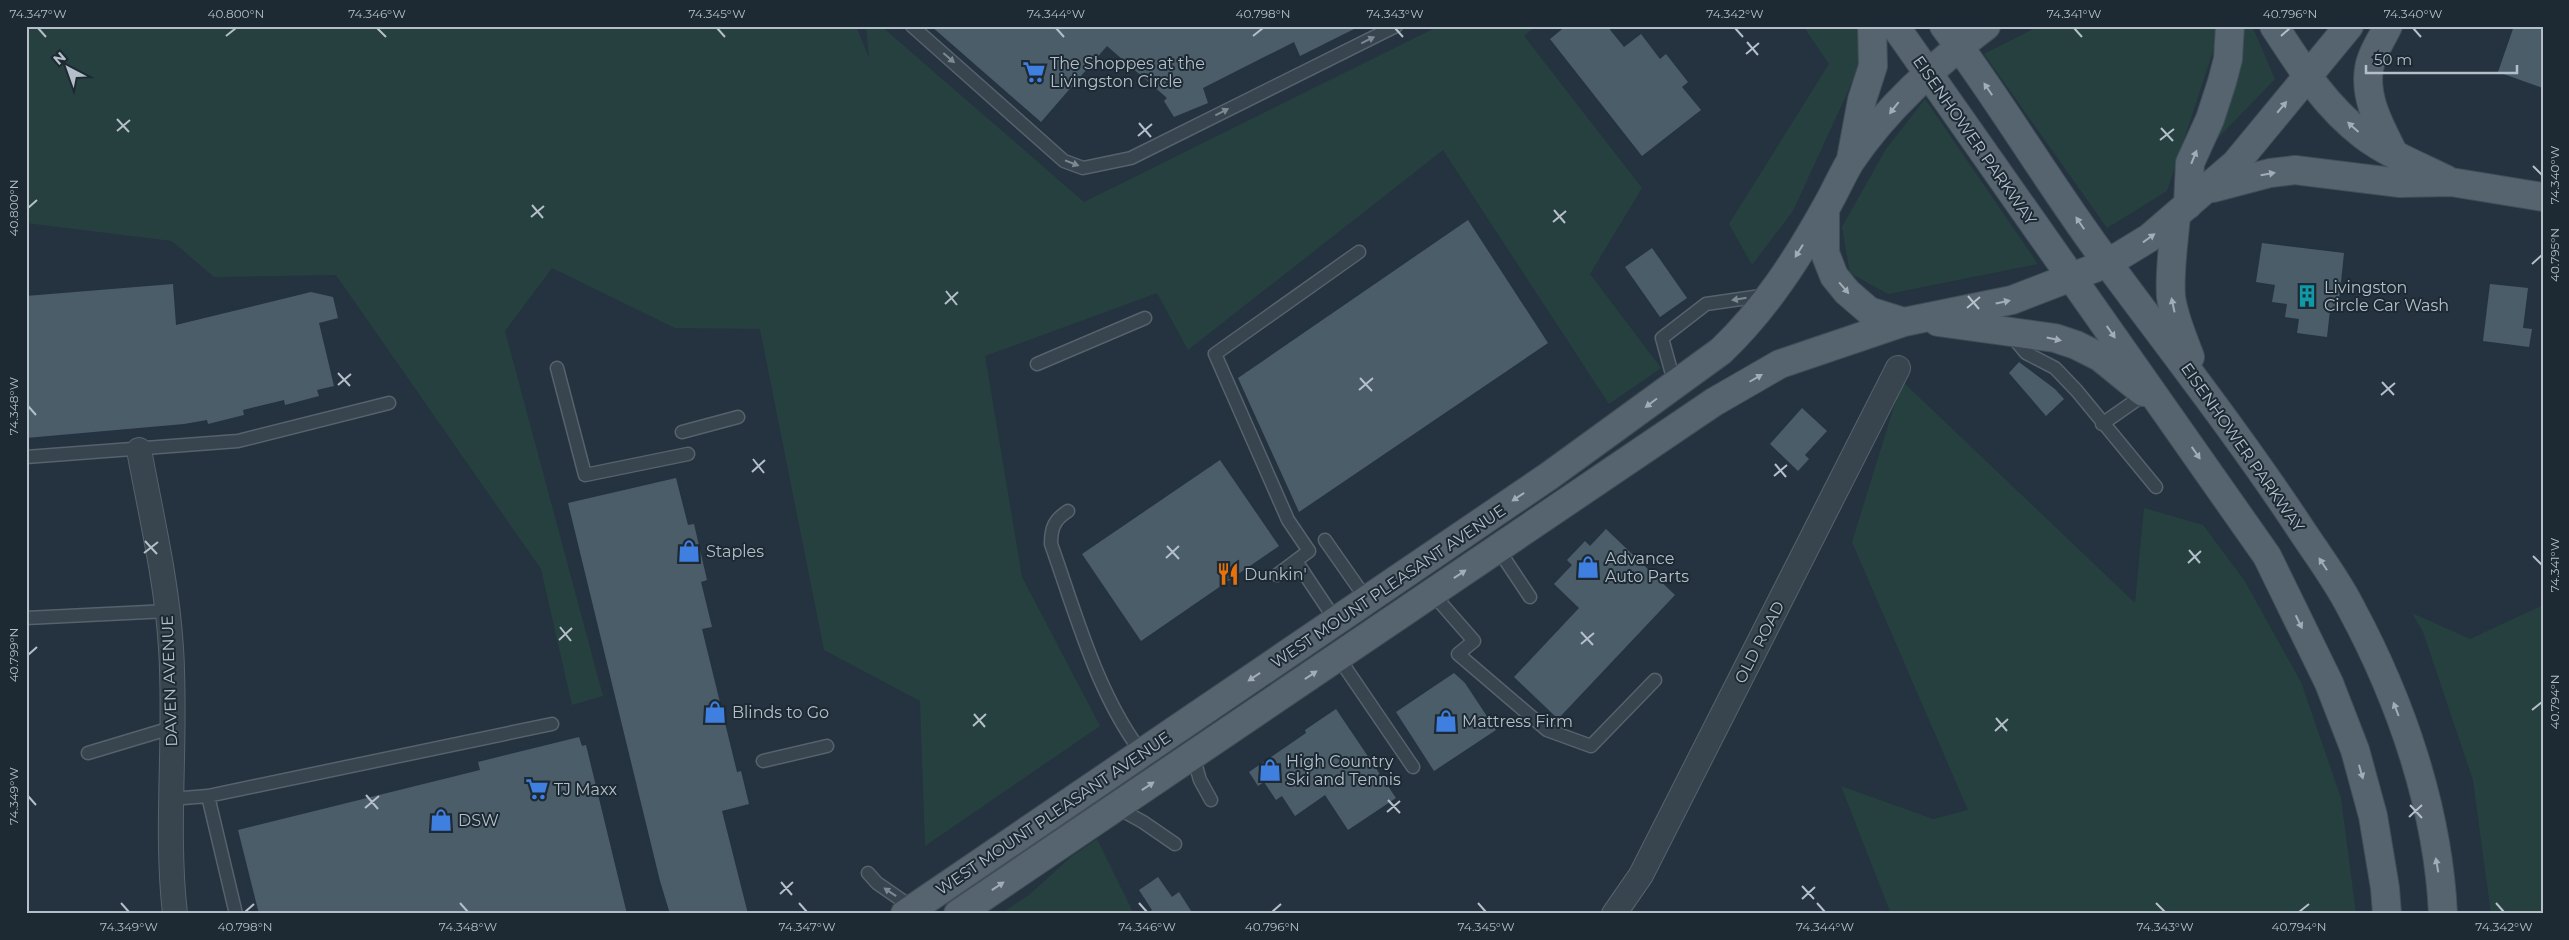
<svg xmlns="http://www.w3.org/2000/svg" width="2569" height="940" viewBox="0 0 2569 940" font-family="Montserrat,sans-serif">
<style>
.green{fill:#26403f}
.building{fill:#4c5d6a}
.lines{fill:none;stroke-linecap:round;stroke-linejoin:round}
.service-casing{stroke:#56626c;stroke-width:15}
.minor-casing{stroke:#56626c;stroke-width:26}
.primary-casing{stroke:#414e58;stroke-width:30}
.service{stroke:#38454f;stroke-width:12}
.minor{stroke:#38454f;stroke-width:24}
.primary{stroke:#56646f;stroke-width:28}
.oneway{fill:#7c8892}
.oneway2{fill:#a1adb7}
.ticks{fill:none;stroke:#b4bfc9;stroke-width:2}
.labels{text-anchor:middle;stroke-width:4;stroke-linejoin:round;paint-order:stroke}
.poi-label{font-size:16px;fill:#b4bfc9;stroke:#1d2a34;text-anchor:start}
.street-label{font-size:16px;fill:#b4bfc9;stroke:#1d2a34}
.neatline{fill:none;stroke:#b4bfc9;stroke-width:2}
.ticks-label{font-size:12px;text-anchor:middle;fill:#b4bfc9}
</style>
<rect width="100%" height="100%" fill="#24333f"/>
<path class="green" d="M26,26H856L869,58L866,26H881L1084,202L1439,26H1536L1524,36L1642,188L1590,274L1661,368L1609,404L1443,150L1188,350L1157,293L985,356L1022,577L1100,726L925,846L920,701L824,650L760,329L675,328L552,268L505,331L603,696L572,705L541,569L336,275L214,277L172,241L26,223Z
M1803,26H1861L1860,65L1793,211L1752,265L1729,224L1829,64Z
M2039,26H2218L2220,30L2167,191L2107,228L1984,54Z
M2243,26H2252L2275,79L2217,139L2243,59Z
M1925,99L2038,264L1888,294L1850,273L1842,227L1886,149Z
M1902,381L2135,603L2144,508L2203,525L2244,580L2301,682L2341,798L2356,914H1891L1841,786L1933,819L1968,810L1852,542Z
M2543,605V914H2491L2473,780L2423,632L2412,613L2470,639Z
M1097,839L1134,914H1000L1029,895L1072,856Z"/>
<path class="building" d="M931,26H1360L1300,56L1294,42L1203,88L1208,103L1174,117L1164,101L1167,98L1107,46L1041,122Z
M1566,26H1607L1624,47L1641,34L1660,59L1666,54L1688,82L1682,87L1701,110L1642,156L1550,39Z
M2514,26H2543V88L2498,72Z
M1468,220L1548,343L1299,512L1238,378Z
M2262,243L2344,253L2338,311L2330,310L2327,337L2297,333L2299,319L2285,317L2287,304L2272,302L2275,285L2256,282Z
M1652,248L1687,298L1660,317L1625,267Z
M173,284L176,325L311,292L333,297L338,318L319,323L334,386L317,390L319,396L285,405L284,400L243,410L244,415L208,424L207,420L184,424L26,438V296Z
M2490,284L2528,288L2523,328L2532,329L2529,347L2483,341Z
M2019,362L2055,389L2064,399L2046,416L2009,373Z
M1802,408L1827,431L1805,455L1809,459L1798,471L1770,444Z
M1220,460L1279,546L1141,641L1082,554Z
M676,478L688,525L694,524L707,580L701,582L712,627L702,629L737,772L741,771L749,804L722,811L748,914H670L660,881L568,503Z
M1606,529L1675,595L1558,719L1514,677L1579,608L1554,584L1572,565L1567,560L1585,541L1590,546Z
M1454,673L1465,683L1496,730L1434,771L1396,712Z
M1336,709L1396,798L1348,830L1325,795L1295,816L1282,796L1276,800L1264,782L1258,786L1249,772L1306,733L1305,730Z
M579,737L582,746L586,745L627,914H259L238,830L480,770L478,762Z
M1158,877L1172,897L1179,892L1193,914H1147L1152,910L1139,890Z"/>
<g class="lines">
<defs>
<path id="service" d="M912,26L1064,161L1083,168L1131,158L1396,26
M2011,335L2026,353L2055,368L2077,391L2156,487
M1037,364L1145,318
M557,368L585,475L688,454
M1675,385L1662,338L1706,304L1768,295
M2102,424L2145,394
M682,432L738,417
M26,457L238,441L389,403
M1068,511C1054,520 1051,528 1051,544C1076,614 1097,694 1142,753
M1325,540L1367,600
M1498,549L1530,597
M1296,561L1336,621
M1277,575L1309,551L1288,520L1215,354L1359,252
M1432,593L1474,641L1458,654L1547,730L1591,746L1655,680
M26,618L168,611
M1338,657L1413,767
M88,753L171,728
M1193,756L1200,780L1211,800
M763,761L827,746
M208,796L236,914
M171,799L208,796L552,724
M1116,807L1143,822L1175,844
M868,873L877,883L913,908"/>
<path id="minor" d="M139,450C151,515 167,582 171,648C177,737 165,826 175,914
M1614,914L1641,875L1898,368"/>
<path id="primary" d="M1895,26L2267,556L2329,683L2355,750L2373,816L2385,888L2387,914
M1944,26C2002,103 2051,188 2109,265C2175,354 2243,441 2304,534C2320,558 2338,582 2351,608C2401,701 2438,808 2443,914
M2274,26C2300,66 2325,106 2363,135C2388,154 2419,166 2447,180
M2388,26C2382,39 2371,54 2369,69C2364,99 2381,128 2394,154
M1851,159L1862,100L1873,66L1872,26
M2213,188L2270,173L2295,170L2400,183L2451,182L2543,197
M2188,205L2190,163L2210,119L2222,82L2228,59L2230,26
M1825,210V253L1834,276L1847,292L1869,311L1904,322
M2176,215C2174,242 2169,270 2171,297C2174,318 2183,338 2190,357
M1938,322L2055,338L2076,345L2100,357L2143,392
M905,914L1549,476L1721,351C1764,310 1796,261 1825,209C1834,194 1841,177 1850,162C1886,108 1935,65 1986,26
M958,914L1714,402L1780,364L1904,322L2012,300L2108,263L2149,238L2236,163L2349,26"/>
</defs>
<use href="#service" class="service-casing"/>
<use href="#minor" class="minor-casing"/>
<use href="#primary" class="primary-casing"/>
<use href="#service" class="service"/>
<use href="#minor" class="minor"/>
<use href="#primary" class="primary"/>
</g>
<defs><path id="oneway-solid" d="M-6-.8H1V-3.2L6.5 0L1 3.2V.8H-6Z" transform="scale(1.25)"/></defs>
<g class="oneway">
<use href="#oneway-solid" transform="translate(1368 40) rotate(-26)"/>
<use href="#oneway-solid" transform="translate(949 58) rotate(41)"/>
<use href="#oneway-solid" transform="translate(1222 112) rotate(-27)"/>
<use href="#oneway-solid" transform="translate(1072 163) rotate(21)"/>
<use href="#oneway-solid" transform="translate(1739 299) rotate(171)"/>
<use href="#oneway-solid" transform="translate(890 892) rotate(-146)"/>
</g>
<g class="oneway2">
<use href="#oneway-solid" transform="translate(1988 89) rotate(-124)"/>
<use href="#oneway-solid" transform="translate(2282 107) rotate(-50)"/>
<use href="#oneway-solid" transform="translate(1894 108) rotate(128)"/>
<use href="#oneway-solid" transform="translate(2353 127) rotate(-138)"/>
<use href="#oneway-solid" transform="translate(2194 157) rotate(-68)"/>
<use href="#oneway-solid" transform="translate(2268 174) rotate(-10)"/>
<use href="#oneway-solid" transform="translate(2080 223) rotate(-124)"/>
<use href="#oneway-solid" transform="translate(2149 238) rotate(-36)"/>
<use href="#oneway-solid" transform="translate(1799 251) rotate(122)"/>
<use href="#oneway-solid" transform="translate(1844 288) rotate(49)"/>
<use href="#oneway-solid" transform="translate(2003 302) rotate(-12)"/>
<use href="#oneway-solid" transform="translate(2173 305) rotate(-102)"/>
<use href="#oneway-solid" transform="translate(2111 332) rotate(55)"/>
<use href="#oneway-solid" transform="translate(2054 339) rotate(12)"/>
<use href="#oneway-solid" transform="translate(1756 378) rotate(-30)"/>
<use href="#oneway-solid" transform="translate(1651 403) rotate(143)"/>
<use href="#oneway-solid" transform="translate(2196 453) rotate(55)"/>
<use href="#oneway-solid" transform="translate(1518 497) rotate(146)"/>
<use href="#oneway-solid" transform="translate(2323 564) rotate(-123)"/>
<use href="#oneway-solid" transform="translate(1460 574) rotate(-34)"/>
<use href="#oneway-solid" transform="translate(2299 622) rotate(64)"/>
<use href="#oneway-solid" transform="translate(1311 675) rotate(-34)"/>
<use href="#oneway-solid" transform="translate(1254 677) rotate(146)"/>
<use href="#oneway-solid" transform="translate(2396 709) rotate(-111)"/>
<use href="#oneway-solid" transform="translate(2361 772) rotate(74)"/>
<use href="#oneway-solid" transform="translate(1148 786) rotate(-34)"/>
<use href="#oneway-solid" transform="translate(2437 865) rotate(-100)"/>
<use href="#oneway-solid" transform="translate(998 886) rotate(-34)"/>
</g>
<path class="ticks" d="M38,28L46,37M377,28L386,37M717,28L725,37M1056,28L1064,37M1395,28L1403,37M1735,28L1743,37M2074,28L2082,37M2413,28L2421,37M226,36L236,28M1253,36L1263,28M2281,36L2290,28M1747,42L1758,55M1746,54L1759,43M117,119L129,132M1139,123L1151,137M2161,128L2173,141M117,131L130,120M1138,136L1152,124M2160,140L2174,129M2533,166L2542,175M532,205L543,218M28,208L37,200M1554,210L1565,223M531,217L544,206M1553,222L1566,211M2532,264L2542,255M946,291L957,305M1968,296L1979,309M945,304L958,292M1967,308L1980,297M338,373L350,386M1360,378L1372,391M2382,382L2394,395M338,385L351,374M1359,390L1373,378M2381,395L2395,383M28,406L36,415M753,459L764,473M1775,464L1786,477M752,472L765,460M1774,476L1787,465M145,541L157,554M1167,546L1179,559M2189,550L2200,563M144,553L158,542M2533,556L2542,565M1166,558L1179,546M2188,563L2201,551M560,627L571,641M1581,632L1593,645M559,640L572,628M1581,644L1594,633M28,655L37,647M2532,710L2542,702M974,714L985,727M1996,718L2007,731M973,726L986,714M1995,731L2008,719M366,795L378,809M28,796L36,805M1388,800L1400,813M2410,805L2422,818M365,808L379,796M1387,812L1400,801M2409,817L2422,805M781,882L792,895M1802,886L1814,899M780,894L793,882M1802,899L1815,887M121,903L129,912M460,903L468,912M799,903L807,912M1139,903L1147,912M1478,903L1486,912M1817,903L1825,912M2156,903L2165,912M2496,903L2504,912M245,912L254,904M1272,912L1281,904M2299,912L2309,904"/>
<defs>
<symbol id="supermarket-bare" viewBox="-9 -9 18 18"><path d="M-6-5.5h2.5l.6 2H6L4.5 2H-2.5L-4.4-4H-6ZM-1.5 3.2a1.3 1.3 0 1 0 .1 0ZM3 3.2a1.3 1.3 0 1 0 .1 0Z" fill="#3f7fe0" stroke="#1d2a34" stroke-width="2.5" paint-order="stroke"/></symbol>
<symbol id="building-bare" viewBox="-9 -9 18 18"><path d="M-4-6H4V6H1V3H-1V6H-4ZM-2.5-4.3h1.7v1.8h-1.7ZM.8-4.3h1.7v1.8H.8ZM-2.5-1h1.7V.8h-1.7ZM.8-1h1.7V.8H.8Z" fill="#0f9aa8" stroke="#1d2a34" stroke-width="2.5" paint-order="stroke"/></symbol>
<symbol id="shop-bare" viewBox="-9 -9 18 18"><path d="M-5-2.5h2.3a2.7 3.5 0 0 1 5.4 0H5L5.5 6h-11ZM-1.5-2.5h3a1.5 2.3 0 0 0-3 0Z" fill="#3f7fe0" stroke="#1d2a34" stroke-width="2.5" paint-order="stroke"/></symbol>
<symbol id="restaurant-bare" viewBox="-9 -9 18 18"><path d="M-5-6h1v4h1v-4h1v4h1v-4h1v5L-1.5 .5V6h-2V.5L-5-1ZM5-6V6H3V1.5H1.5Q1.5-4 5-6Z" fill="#e8710a" stroke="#1d2a34" stroke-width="2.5" paint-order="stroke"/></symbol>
</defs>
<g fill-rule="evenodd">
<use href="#supermarket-bare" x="1018" y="56" width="32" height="32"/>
<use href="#building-bare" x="2291" y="280" width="32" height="32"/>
<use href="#shop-bare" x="673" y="535" width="32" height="32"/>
<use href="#shop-bare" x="1572" y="551" width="32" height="32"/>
<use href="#restaurant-bare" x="1212" y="558" width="32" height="32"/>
<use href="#shop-bare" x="699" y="696" width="32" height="32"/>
<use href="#shop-bare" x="1430" y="705" width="32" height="32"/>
<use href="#shop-bare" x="1254" y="754" width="32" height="32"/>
<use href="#supermarket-bare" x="521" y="773" width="32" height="32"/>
<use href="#shop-bare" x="425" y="804" width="32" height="32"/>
</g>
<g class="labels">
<g class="poi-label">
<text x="1050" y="69">The Shoppes at the<tspan x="1050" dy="18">Livingston Circle</tspan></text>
<text x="2324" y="293">Livingston<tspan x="2324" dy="18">Circle Car Wash</tspan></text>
<text x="706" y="557">Staples</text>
<text x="1605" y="564">Advance<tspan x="1605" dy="18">Auto Parts</tspan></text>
<text x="1244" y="580">Dunkin'</text>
<text x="732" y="718">Blinds to Go</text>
<text x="1462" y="727">Mattress Firm</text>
<text x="1286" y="767">High Country<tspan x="1286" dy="18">Ski and Tennis</tspan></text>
<text x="554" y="795">TJ Maxx</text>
<text x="458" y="826">DSW</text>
</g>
<g class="street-label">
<text transform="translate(1975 140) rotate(55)" y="6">EISENHOWER PARKWAY</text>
<text transform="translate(2243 447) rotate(55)" y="6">EISENHOWER PARKWAY</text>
<text transform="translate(1388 586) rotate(-34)" y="6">WEST MOUNT PLEASANT AVENUE</text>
<text transform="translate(1759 642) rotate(-63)" y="6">OLD ROAD</text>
<text transform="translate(169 681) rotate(-92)" y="6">DAVEN AVENUE</text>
<text transform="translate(1053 813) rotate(-34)" y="6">WEST MOUNT PLEASANT AVENUE</text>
</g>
</g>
<rect width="2569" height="940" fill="none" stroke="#1d2a34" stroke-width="55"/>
<g transform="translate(68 68) rotate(319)" stroke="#1d2a34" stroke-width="4" paint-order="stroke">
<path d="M0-4L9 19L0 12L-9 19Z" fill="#b4bfc9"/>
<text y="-8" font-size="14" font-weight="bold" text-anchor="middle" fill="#b4bfc9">N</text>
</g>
<path d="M2366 65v8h151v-8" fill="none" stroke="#b4bfc9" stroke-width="2.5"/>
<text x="2374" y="65" font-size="15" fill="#b4bfc9" stroke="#1d2a34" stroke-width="4" paint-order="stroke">50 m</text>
<rect x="28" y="28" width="2514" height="884" class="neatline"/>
<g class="ticks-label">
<text x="38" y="18">74.347°W</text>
<text x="236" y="18">40.800°N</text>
<text x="377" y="18">74.346°W</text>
<text x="717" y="18">74.345°W</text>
<text x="1056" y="18">74.344°W</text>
<text x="1263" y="18">40.798°N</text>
<text x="1395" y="18">74.343°W</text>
<text x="1735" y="18">74.342°W</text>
<text x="2074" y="18">74.341°W</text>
<text x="2290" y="18">40.796°N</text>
<text x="2413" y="18">74.340°W</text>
<text transform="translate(2555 175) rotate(-90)" y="4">74.340°W</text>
<text transform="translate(14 208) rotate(-90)" y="4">40.800°N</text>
<text transform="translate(2555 255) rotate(-90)" y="4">40.795°N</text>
<text transform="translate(14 406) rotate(-90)" y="4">74.348°W</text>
<text transform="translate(2555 565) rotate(-90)" y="4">74.341°W</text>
<text transform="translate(14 655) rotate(-90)" y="4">40.799°N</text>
<text transform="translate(2555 702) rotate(-90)" y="4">40.794°N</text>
<text transform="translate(14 796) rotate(-90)" y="4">74.349°W</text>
<text x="129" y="931">74.349°W</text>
<text x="245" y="931">40.798°N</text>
<text x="468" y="931">74.348°W</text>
<text x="807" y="931">74.347°W</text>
<text x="1147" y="931">74.346°W</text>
<text x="1272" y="931">40.796°N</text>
<text x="1486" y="931">74.345°W</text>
<text x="1825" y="931">74.344°W</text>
<text x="2165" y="931">74.343°W</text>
<text x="2299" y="931">40.794°N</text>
<text x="2504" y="931">74.342°W</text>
</g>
</svg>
